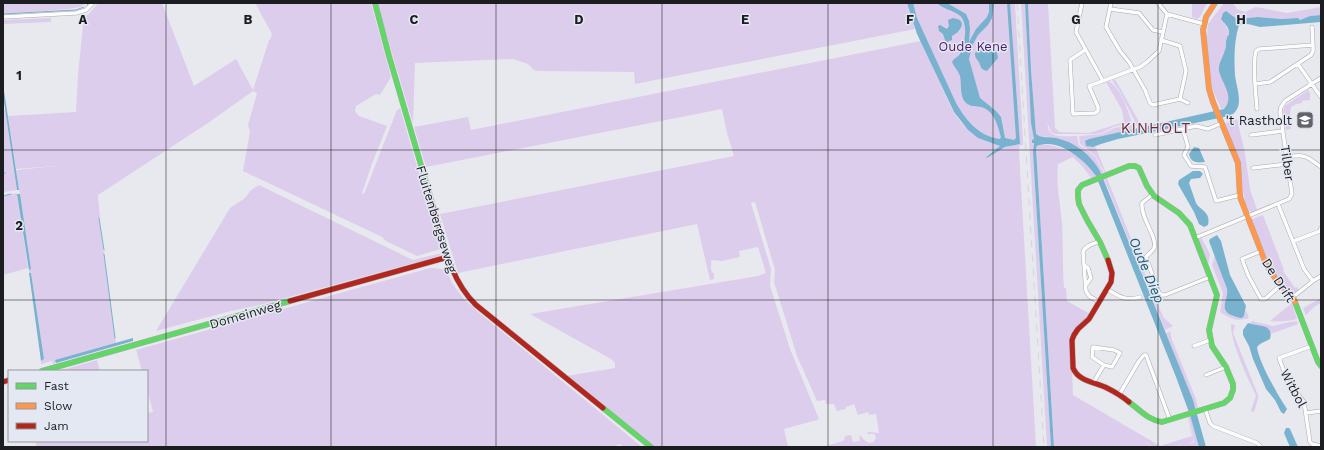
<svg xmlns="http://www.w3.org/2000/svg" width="1324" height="450" viewBox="0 0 1324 450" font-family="'Work Sans',sans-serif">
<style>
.green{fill:#ddcdec}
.water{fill:#79b2ce}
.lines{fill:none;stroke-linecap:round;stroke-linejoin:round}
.stream{stroke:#79b2ce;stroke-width:1}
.street-casing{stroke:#aaabaf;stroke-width:4.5}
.fast-casing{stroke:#aaabaf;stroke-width:6}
.slow-casing{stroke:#aaabaf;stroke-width:6}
.jam-casing{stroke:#aaabaf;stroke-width:6}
.street{stroke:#fcfcfc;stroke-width:3.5}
.fast{stroke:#63d668;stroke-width:5}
.slow{stroke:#ff974d;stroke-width:5}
.jam{stroke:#b3261e;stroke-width:5}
.rail{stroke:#d4d5d7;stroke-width:1;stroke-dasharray:7 7;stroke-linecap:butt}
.grid{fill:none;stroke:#1c1d21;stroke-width:1;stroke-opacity:0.55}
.labels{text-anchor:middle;stroke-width:3;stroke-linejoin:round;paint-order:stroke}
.park-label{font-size:13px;fill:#4c1d67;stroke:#e4e8f2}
.poi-label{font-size:13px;fill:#1c1d21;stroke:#e4e8f2;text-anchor:end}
.street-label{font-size:13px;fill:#1c1d21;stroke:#e4e8f2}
.water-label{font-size:14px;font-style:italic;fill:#1a5973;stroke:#e4e8f2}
.quarter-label{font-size:15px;letter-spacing:1px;fill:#712b38;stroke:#e4e8f2}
.grid-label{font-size:13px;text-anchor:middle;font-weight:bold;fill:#1c1d21;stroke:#e4e8f2;stroke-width:3;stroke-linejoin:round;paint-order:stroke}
</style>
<rect width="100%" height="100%" fill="#e8e9ee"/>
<path class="green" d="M3,3H87L80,7L69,9L3,14Z
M98,3H162L194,86L236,59L253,90L269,40H270L272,34L255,3H371L391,77L380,95L376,94L356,106L355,111L359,116L387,126L373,161L362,193L364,194L395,115L397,110L400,108L441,249L417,256L386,241L382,237L243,171L250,132L248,125L257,93L253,91L208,123L98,195L100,218H99L116,343L56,360V363L53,364L52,361L41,364V361L44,359L31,273H29V270L31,268L16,170L56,166L16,169L8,116L76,112L78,75L84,15H88Z
M377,3H907L915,29L635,84L634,72L537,71L534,70L528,64L513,59L415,63L413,123Z
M912,3H1015L1023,141V145H1020L1019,151L1036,447H822L843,441L844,440L845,436L851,435L853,442L860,441L859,435L861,436L864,440L869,443L874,442L876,437L874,434H867L868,432L879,433L876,414L869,415L868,412L858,415L854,404L846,407V409L837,411L834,404H826L825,400L817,401L797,356L774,282L775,270L755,202L751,203L771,269L770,286L772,292L790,349L819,419L817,420L784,429L788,447H653L566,376L615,368V363L611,359L530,314L758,276L766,273L758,247L739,251L740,257L722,261L711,260C712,266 709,269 714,274V279L710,280L697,224L458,273L440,214L734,156L727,133L722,109L426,167L414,127L468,117L471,130L921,41L949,103C960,126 974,139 999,145V147L986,156L987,158L1000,149L1017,144L991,137L980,132L966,127L914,21Z
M1021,3H1025L1031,123L1034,139L1033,152L1051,447H1047Z
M1028,3H1048L1055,128L1059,132L1089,133L1124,122L1122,110L1106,82L1108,81C1121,87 1127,109 1132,122L1130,123L1113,127L1102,133L1094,134H1055L1051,132L1047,122C1048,125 1048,130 1050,132C1055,138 1070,136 1077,136L1079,145L1095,156L1104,174L1102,175L1099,169L1049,137L1038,136L1036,134L1031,70Z
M1192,3H1207L1200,17L1197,19L1192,17Z
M1224,3H1233L1237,9L1245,12L1256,7L1287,13L1321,7V15L1310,16L1300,20L1298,18L1281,19L1258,17L1237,19L1231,14L1224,12L1221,17L1229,32L1228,37L1226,39V49L1222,58L1220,73L1228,91V101L1225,108L1221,109L1212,88L1206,48L1208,24Z
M51,18V22L3,24V20H5Z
M1115,79L1142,127L1138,128L1119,90L1112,81Z
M1308,90L1310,93V100L1302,101V103L1296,104L1291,107L1290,113L1291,129L1286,130L1283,111L1285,106Z
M5,110L17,190L3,192V111Z
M1237,119L1245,153L1250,189L1257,210L1252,212L1249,211L1244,200L1239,159L1224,124Z
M1131,125H1133L1135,129L1087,140L1085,144C1087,147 1092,147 1095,146L1106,173L1105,174L1096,156L1080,144L1079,136L1102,134L1114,128Z
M1042,144C1064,146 1086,157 1096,177L1094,178L1093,176V178L1092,179L1083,167L1073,157L1058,164C1056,181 1059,197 1061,213C1064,238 1062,263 1064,288H1066L1067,301L1090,314L1076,328L1071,338L1073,395L1160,446L1192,436L1187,416L1194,439L1193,441L1189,444L1194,442V438L1188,416L1190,415L1199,447H1176L1183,444L1175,447H1153L1141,439L1152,447H1054L1036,148L1037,146Z
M1107,178L1157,304L1164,318L1173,326L1165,330L1104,179Z
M259,185L413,260L442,253L439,256L260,305L231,311L156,331L230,208L245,198L251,190Z
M17,193L28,268L3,275V196Z
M1263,215L1284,270L1283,271L1295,288L1297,287L1299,290L1295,293L1291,292L1272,269L1252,222V219Z
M1201,237L1210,254L1208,266L1198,240Z
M1215,255L1228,293L1224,307L1225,311L1237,318H1242L1244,316L1246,310L1249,318C1236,322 1231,319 1220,312L1223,293L1212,265Z
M430,268L442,269L448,274L452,283L464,299L477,311L642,447H623L620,444L613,447H37L35,441H147V413L153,412L147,389V371H142L136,350Z
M1321,298V303L1314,307L1306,315L1303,308Z
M1292,303L1297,319C1291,321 1277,322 1270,321Z
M1252,321L1273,326L1285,323L1297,321L1298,324L1271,334L1270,332L1250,324Z
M1231,324L1235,325L1233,333L1258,395V399L1254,412L1251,411L1256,395C1248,380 1230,340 1231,324Z
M1170,331L1172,340L1196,399L1198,408L1196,409L1166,333Z
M97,360L100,371H59Z"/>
<path class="water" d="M907,3H913L917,18L956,103C966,120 978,136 1000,139L1001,137C998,126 994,110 981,107C976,106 971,107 966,103C959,96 962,84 960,76C958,70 954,67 952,62C954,58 958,57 960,54C965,44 969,22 959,15C952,10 943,9 937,3H947L966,14L969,21L970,29L969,42L976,29L987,17L989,12V3H994L992,18L988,25L978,35L972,46L969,59L980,98L996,111L1001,117L1005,138L1014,140L1016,138L1007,3H1010L1020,144L1005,147L987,158L986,157L1000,146L978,138L968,130L954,112L917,34Z
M1025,3H1028L1031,70L1036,134C1040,138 1050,137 1056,138C1075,142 1091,155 1100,171L1193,400L1206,447H1199L1190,415L1176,377L1096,176C1085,160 1058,137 1037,146L1036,148L1054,447H1051L1033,152L1034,143H1032V140L1034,139L1031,123Z
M1226,11L1237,19L1258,17L1281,19L1298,18L1300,20L1310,16L1321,15V22L1260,27L1248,24L1239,25C1234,41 1234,59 1235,75C1236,85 1242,100 1237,109C1234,115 1229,116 1224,117L1118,139L1101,144L1093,147L1086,146L1085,141L1089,139L1224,109C1235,96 1222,84 1219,71C1218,64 1223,57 1225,50C1227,46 1225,41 1227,38C1228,34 1229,37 1229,32C1229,27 1224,23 1221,19L1223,13Z
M953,18C969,20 960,32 952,36V40L947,42L945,40L943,34L939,31L938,26L940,25L947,29L949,26L948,20Z
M987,45C995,47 997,50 998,58C994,62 991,67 987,71C980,69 981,67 979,62C976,58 975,58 975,53L981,47Z
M3,84L19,190H17L3,95Z
M1194,147L1199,148L1205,162C1197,163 1191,163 1189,154Z
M1193,171H1200L1203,174L1200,178L1191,179L1189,183L1196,203C1201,211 1211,212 1208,225L1204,227L1199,224L1194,212L1178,184L1179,180Z
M17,194H20L31,269L29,270Z
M1217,235L1221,241L1230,275L1246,306L1244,316L1242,318C1237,318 1234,316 1229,314C1219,308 1229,299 1227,289L1209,241L1210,239Z
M29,273H31L44,359L41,361Z
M1248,323C1258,327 1274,323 1270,339L1260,344L1257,347C1259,363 1278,395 1287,409L1284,414L1281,412L1275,400L1266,389L1253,359L1249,346L1243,335V330Z
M133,338V341L56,363L55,360Z
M1286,428H1289L1290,429L1298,447H1290L1284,433Z"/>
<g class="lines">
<path class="stream" d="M87,5L89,3
M3,14L76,10L84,7
M3,152H4
M3,173H5
M3,196L11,194
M99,218L104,250
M104,254L115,338"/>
<defs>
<path id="street" d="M1082,3L1076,32L1103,81
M1111,3L1106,27L1120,51L1129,62L1145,90L1150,103L1153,105L1180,99L1186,71L1180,46L1161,40
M1158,3L1167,14L1204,24
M1110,9L1139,13L1153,30L1163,32
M3,17L76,13L86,10L93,3
M1312,27L1313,45
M1085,50L1070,60L1073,114L1095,113L1098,111V107L1089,86L1140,67L1147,62L1159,51L1167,14
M1298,64L1318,93
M1255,84L1270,82L1311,55L1313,51V45L1259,49L1256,51C1252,66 1256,93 1257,109
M1321,93H1318L1321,97
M1180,99L1188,103
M1183,129L1188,147L1184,155L1191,166L1205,167L1216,201L1240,195
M1155,135L1196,126L1208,129L1222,123
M1251,135L1283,131
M1287,157C1306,154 1306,156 1321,167
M1253,168L1288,164
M1153,194L1142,203C1140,218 1158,237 1154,248C1153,251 1148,254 1146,257L1159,293L1162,295H1165L1210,277
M1278,204L1304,269L1313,281L1293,297
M1195,238L1289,199L1292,194L1280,112L1281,107L1285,101L1321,78
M1294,241L1320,231L1321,228
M1261,251L1242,259L1248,275L1261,299H1265L1281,285
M1084,265L1088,268L1091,278L1086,285
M1313,281L1321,276
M1107,289C1118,296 1127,302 1140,297
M1099,302L1089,296L1086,291L1083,252C1085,245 1094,244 1100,241
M1194,346L1210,340
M1312,346L1279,358L1288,382L1304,402L1310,442L1312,444L1321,446
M1093,347L1114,350L1120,353L1112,367L1104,365L1092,357Z
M1206,375L1226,367
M1093,383L1104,365
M1119,395L1139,361L1144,355H1146L1170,420
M1205,409L1210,423L1213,426L1257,443L1261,447
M1306,413L1321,411"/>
<path id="fast" d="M375,3L389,56L433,206
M1129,166H1135L1139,168L1147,186L1154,196L1179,213L1190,225L1217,295L1209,330L1212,346L1226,367L1233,384V390L1230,398L1224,403L1162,422C1148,420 1140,410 1129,402
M1108,260L1100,242L1087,220L1079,204L1078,197V190L1082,185L1129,166
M1295,302L1318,362L1321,366
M42,371L290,301
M603,408L651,447"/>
<path id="slow" d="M1215,3L1206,17L1203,30L1209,89L1213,102L1238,163L1240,197L1266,264L1277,281L1293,297L1295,302"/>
<path id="jam" d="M433,206C443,240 449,279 476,305L603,408
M1108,260L1112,273L1111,282L1089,319L1078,329L1074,335L1072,340L1073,368C1079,382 1095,382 1107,388C1115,392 1122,396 1129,402
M290,301L448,257
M3,382L9,380"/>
</defs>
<use href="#street" class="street-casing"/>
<use href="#fast" class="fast-casing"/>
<use href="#slow" class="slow-casing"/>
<use href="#jam" class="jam-casing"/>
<use href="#street" class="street"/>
<use href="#fast" class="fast"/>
<use href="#slow" class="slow"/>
<use href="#jam" class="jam"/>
<path class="rail" d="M1017,3L1044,447"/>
</g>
<path class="grid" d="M166,3V447M331,3V447M496,3V447M662,3V447M828,3V447M993,3V447M1158,3V447M3,150H1321M3,300H1321"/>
<defs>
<symbol id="school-square" viewBox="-11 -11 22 22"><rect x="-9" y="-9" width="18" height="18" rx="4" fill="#636469" stroke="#e4e8f2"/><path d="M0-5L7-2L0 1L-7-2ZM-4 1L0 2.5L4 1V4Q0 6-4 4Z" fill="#fff"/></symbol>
</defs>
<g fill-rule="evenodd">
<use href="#school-square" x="1295" y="110" width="20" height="20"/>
</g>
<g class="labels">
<g class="park-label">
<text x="973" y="51">Oude Kene</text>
</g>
<g class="poi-label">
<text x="1292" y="125">'t Rastholt</text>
</g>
<g class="street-label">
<text transform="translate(1288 163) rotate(82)" y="5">Tilber</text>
<text transform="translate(437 219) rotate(73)" y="5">Fluitenbergseweg</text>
<text transform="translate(1279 280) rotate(57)" y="5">De Drift</text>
<text transform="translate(245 314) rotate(-16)" y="5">Domeinweg</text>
<text transform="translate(1294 388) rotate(62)" y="5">Witbol</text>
</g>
<g class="water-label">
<text transform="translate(1147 270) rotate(67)" y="5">Oude Diep</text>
</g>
<g class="quarter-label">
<text x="1156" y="133">KINHOLT</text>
</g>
</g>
<g class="grid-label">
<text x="83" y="24">A</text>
<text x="248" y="24">B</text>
<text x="414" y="24">C</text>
<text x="579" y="24">D</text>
<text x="745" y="24">E</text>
<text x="910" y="24">F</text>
<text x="1076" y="24">G</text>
<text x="1241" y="24">H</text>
<text x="19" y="80">1</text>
<text x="19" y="230">2</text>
</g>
<rect width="1324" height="450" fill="none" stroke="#1c1d21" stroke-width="8"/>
<rect x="8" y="370" width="140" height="72" fill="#e4e8f2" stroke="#94979e"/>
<rect x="16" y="383" width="20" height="6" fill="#63d668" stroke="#94979e"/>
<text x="44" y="390" font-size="12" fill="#1c1d21">Fast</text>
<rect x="16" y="403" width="20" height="6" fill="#ff974d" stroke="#94979e"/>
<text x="44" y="410" font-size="12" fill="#1c1d21">Slow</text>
<rect x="16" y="423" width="20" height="6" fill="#b3261e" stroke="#94979e"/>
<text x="44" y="430" font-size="12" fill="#1c1d21">Jam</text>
</svg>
